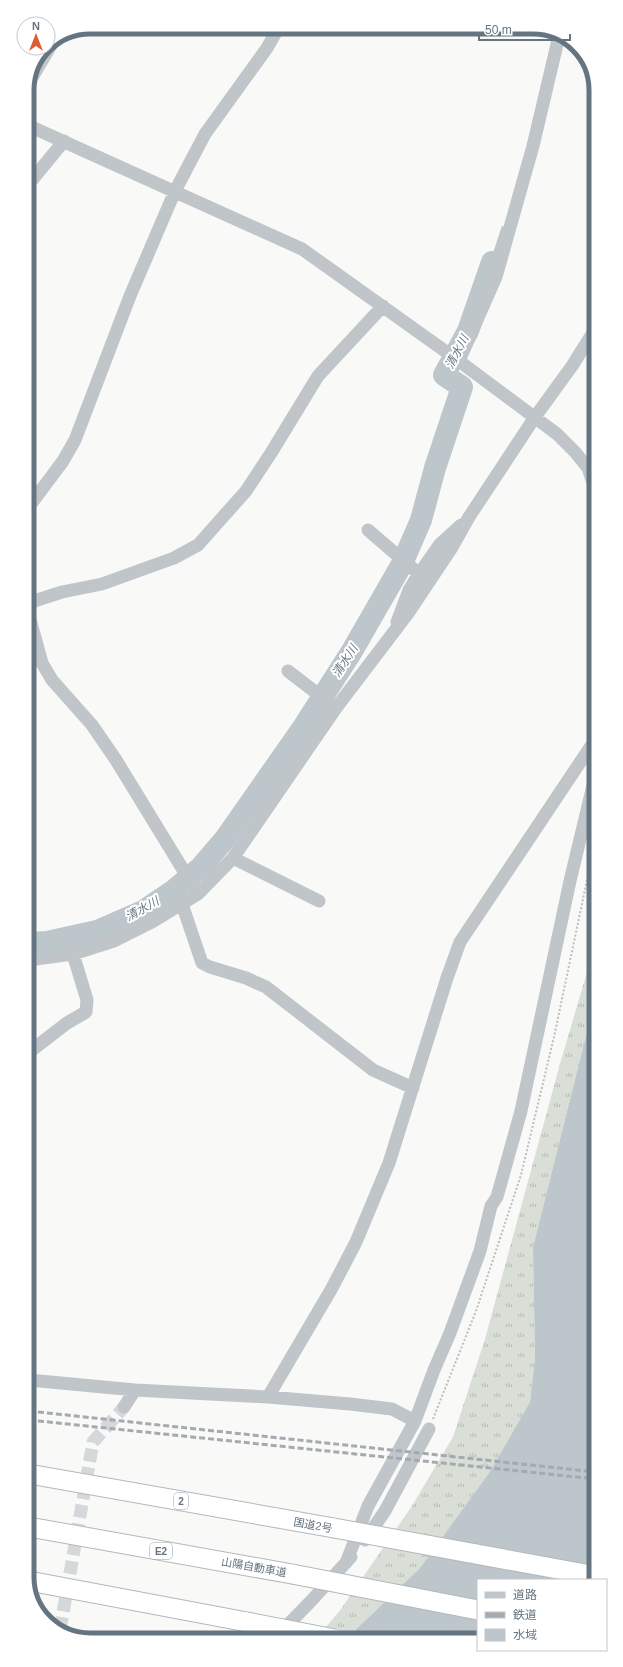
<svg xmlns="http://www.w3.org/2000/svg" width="623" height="1667" viewBox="0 0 623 1667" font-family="Helvetica,'Noto Sans JP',sans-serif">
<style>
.grass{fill:url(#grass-tufts)}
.water{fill:#bcc6cb}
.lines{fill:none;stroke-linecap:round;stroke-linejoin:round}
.stream{stroke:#bcc6cb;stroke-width:3.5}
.river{stroke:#bcc6cb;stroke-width:22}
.minor-tunnel{stroke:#d4d8da;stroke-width:13;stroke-dasharray:13 6;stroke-linecap:butt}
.highway-casing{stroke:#b4b8bc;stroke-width:21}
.path{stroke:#bbbec1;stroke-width:2;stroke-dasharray:2 2;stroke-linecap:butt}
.minor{stroke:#c0c5c9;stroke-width:13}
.highway{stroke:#fff;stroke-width:19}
.rail{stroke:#a4aab0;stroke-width:3;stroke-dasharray:6 3;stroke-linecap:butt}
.highway-bridge-casing{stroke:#b4b8bc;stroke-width:21;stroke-linecap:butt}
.highway-bridge{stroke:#fff;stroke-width:19}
.labels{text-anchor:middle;stroke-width:4;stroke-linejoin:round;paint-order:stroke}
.shield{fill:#fff;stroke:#939ea7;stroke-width:1}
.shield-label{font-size:10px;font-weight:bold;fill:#657481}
.street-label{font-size:11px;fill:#657481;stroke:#fff}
.water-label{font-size:12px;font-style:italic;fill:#657a82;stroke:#fff}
.rim{fill:none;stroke:#657481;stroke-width:5}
</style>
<defs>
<pattern id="grass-tufts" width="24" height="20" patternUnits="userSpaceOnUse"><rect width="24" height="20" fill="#d9ded6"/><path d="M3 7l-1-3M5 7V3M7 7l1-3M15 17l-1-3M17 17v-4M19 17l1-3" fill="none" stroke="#b4b9b3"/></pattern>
</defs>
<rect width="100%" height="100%" fill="#f9f9f7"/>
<path class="grass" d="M595,945V1000L533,1247L535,1358L530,1402L489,1473L420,1568L346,1639H316L341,1609L412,1506L453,1437L485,1339L560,1064Z"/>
<path class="water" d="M595,1000V1580H478V1638L346,1639L420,1568L489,1473L530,1402L535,1358L533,1247Z"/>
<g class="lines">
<path class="stream" d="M492,262L503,228"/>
<path class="river" d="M28,943L47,942L97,931L143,911L174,890L201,867L225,839L304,726L352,651L402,564L421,520L435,468L462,387L444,375L468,331L492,262"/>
<path class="minor-tunnel" d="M60,1630L93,1442L124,1407"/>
<defs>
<path id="highway" d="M29,1474L334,1528
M29,1527L292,1574
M29,1581L247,1622"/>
</defs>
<use href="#highway" class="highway-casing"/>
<path class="path" d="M433,1419L476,1311L521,1175L554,1037L595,842"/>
<path class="minor" d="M27,86L53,42
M27,125L302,249L459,361L557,434L575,452L588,468L594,486
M27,186L64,141
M459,361L496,277L533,146L559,36
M28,508L63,461L75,440L130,296L175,191L205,134L267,48L279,27
M368,530L419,574
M28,603L62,592L102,584L174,558L198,545L246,491L271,453L318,376L383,306
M28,612L42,663L52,680L92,725L116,760L198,894
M397,622L409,590L419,574L440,544L461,525
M288,671L336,708
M233,858L319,901
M182,904L202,963L210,967L246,978L266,987L373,1070L413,1088
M28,960L73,954L114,941L152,922L198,894L233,858L336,708L409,612L451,549L469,517L535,417L572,366L594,331
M28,1053L67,1023L86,1012L87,1000L73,954
M29,1380L135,1390L268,1397L350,1404L392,1409L415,1421
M268,1397L332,1288L356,1242L389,1163L447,978L460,942L595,740
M124,1407L135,1390
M365,1540L385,1511L429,1429
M346,1563L368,1506L415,1421L434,1370L450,1333L480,1251L491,1206L497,1197L521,1111L570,881L595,777
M274,1639L312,1600L351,1557"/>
<use href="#highway" class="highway"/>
<path class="rail" d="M29,1411L596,1472
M29,1420L596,1479"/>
<defs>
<path id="highway-bridge" d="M334,1528L596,1576
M292,1574L478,1610
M247,1622L335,1639"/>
</defs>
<use href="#highway-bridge" class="highway-bridge-casing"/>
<use href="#highway-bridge" class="highway-bridge"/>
</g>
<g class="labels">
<g class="shield">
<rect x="174" y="1493" width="14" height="16" rx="3"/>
<rect x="150" y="1543" width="22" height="16" rx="3"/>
</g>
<g class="shield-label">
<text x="181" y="1505">2</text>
<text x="161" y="1555">E2</text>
</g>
<g class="street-label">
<text transform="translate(313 1525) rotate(10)" y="4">国道2号</text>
<text transform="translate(254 1567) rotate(10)" y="4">山陽自動車道</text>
</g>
<g class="water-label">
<text transform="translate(457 352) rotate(-62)" y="4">清水川</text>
<text transform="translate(345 661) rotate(-57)" y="4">清水川</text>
<text transform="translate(142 909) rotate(-29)" y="4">清水川</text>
</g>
</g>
<path d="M0 0H623V1667H0ZM90 34H533A56 56 0 0 1 589 90V1577A56 56 0 0 1 533 1633H90A56 56 0 0 1 34 1577V90A56 56 0 0 1 90 34Z" fill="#fff" fill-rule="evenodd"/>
<path class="rim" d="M90 34H533A56 56 0 0 1 589 90V1577A56 56 0 0 1 533 1633H90A56 56 0 0 1 34 1577V90A56 56 0 0 1 90 34Z"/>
<rect x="477" y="1579" width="130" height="72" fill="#ffffff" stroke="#c1c7cd"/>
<rect x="485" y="1592" width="20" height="6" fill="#c0c5c9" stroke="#c1c7cd"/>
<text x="513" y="1599" font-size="12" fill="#657481">道路</text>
<rect x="485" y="1612" width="20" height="6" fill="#a4aab0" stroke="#c1c7cd"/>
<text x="513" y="1619" font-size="12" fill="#657481">鉄道</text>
<rect x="485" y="1629" width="20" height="12" fill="#bcc6cb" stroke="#c1c7cd"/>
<text x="513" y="1639" font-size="12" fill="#657481">水域</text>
<g transform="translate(36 36)"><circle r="19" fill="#ffffff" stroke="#c1c7cd"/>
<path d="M0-3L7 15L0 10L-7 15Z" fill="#dc5d34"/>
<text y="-6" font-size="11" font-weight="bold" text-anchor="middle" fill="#657481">N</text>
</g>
<path d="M479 34v6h91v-6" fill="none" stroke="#657481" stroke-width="2"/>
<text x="485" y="34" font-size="12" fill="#657481" stroke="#ffffff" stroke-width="3" paint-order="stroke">50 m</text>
</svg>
